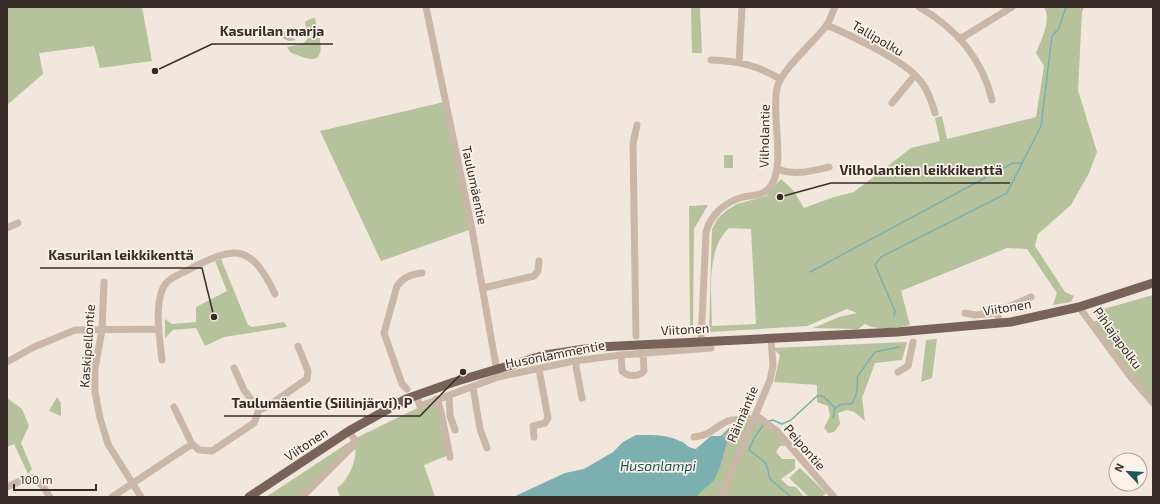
<svg xmlns="http://www.w3.org/2000/svg" width="1160" height="504" viewBox="0 0 1160 504" font-family="'Exo 2',sans-serif">
<style>
.green{fill:#b6c29c;fill-rule:evenodd}
.water{fill:#7bafb0}
.lines{fill:none;stroke-linecap:round;stroke-linejoin:round}
.stream{stroke:#7bafb0;stroke-width:1.5}
.minor{stroke:#cbb7a8;stroke-width:7}
.major{stroke:#796359;stroke-width:9}
.labels{text-anchor:middle;stroke-width:3.5;stroke-linejoin:round;paint-order:stroke}
.street-label{font-size:13px;fill:#372c28;stroke:#faf1e8}
.water-label{font-size:14px;font-style:italic;fill:#1d5759;stroke:#faf1e8}
.leader{fill:none;stroke:#372c28;stroke-width:1.5}
.callout-dot{fill:#372c28;stroke:#faf1e8;stroke-width:1.5}
.callout-label{font-size:14px;text-anchor:middle;font-weight:bold;fill:#372c28;stroke:#faf1e8;stroke-width:3.5;stroke-linejoin:round;paint-order:stroke}
</style>
<rect width="100%" height="100%" fill="#f2e7dc"/>
<path class="green" d="M7,7H142L152,61L100,68L94,46L39,53L43,74L7,105Z
M691,7H700L702,53H692Z
M1044,7H1084L1082,12L1078,90L1097,152L1089,173L1071,205L1038,234L1035,246L1065,292L1074,296L1071,302L1053,305L1057,293L1027,249L1007,248L901,291L910,325C898,328 876,331 865,324L858,329L813,328L839,317L857,313L847,309L807,326L709,332L712,229L718,218L727,210L737,204L766,196L781,179L793,190L804,208L834,197L854,192L911,148L940,141L935,118L942,116L947,139L1036,117L1044,66L1036,53C1041,39 1052,21 1044,7ZM729,228L751,229L756,324L712,326C712,296 705,250 729,228Z
M315,18C321,45 331,72 290,52L287,47L303,44L308,38L305,22L310,19Z
M273,27L284,31L296,40L289,41L278,36L266,35L267,29Z
M444,102L472,229L381,261L320,131Z
M724,155H733V168H724Z
M708,205L694,229L693,329L690,328L689,206Z
M221,259L248,325L252,327L284,322L287,327L224,337L205,346L196,328L173,330L165,338V319L172,324L196,322V307L227,291L215,261Z
M1153,295V403L1091,322L1101,320L1093,312Z
M937,339L932,378L921,382L926,340Z
M907,342L902,360L875,363L862,398L865,421L854,412L847,410L838,413L840,424L834,432L828,433L824,428L830,416L828,406L817,402V385L774,382L780,355L773,348Z
M57,397L61,403V416L49,411Z
M7,398L22,409L29,426L21,443L32,469L28,474L14,444L7,447Z
M436,399L442,402L451,454L424,465L435,497H340L337,488C348,481 358,459 355,445L302,497H266L354,439Z
M749,413L753,421L756,415L789,445L780,446L776,452L782,459H795V469L781,479L788,486L796,487L804,497H693L687,448L696,449L711,436H720L728,429L739,427Z
M800,468L826,493L822,497H809L789,478Z"/>
<path class="water" d="M636,435C651,435 666,434 680,441C688,444 685,447 696,449L711,436H723L727,441C725,451 719,474 713,481C707,488 702,489 697,497H513L565,473L584,469L613,452L623,442Z"/>
<g class="lines">
<path class="stream" d="M810,272L1013,163H1021
M894,316L895,311L875,265L881,257L1007,193L1041,126L1052,36L1059,28L1066,7
M833,418L835,408
M769,421L773,420L782,424L791,420L817,396H823L835,408L842,404H851C858,397 858,386 857,377L875,352L899,347
M764,424L754,438L749,450L766,463L770,479L791,497
M723,436L729,429L740,432"/>
<path class="minor" d="M426,7L472,229L498,377
M919,7C957,29 982,58 992,100
M827,25C850,35 898,58 915,75C926,85 931,99 935,113
M960,39L1012,7
M711,60C738,61 757,65 780,79
M739,62L742,7
M892,103L915,75
M778,169C795,176 811,171 829,167
M7,228L18,223
M104,282L102,330L95,368V392L100,418L108,444L141,497
M483,288L534,276L538,271L539,261
M1079,307L1129,375L1153,403
M965,313L975,315L997,313L1000,323
M997,313L1000,308H1006L1031,297
M636,336L633,144L637,125
M701,341L706,232C711,214 725,202 743,197C753,195 764,196 771,186C786,163 771,116 777,88C781,70 814,42 826,26C830,21 832,13 835,7
M621,355L622,371C628,377 639,377 644,371L643,353
M162,360C160,340 154,307 163,288C167,278 181,274 190,269C236,245 251,244 275,294
M577,361L576,367L582,398
M7,362L34,347L75,330L159,329
M898,372L908,366L913,342
M473,387L480,429L487,448
M407,389L402,384L384,333L397,286C403,277 411,274 422,273
M416,395L420,406L498,377L574,361L621,355L711,348
M449,395L450,416L455,430
M436,399L441,412L450,457
M174,407L192,444
M259,410L268,406L307,379L308,371L298,346
M756,415L777,431L834,497
M534,437L533,426L545,423L548,418L539,369
M694,437C711,436 715,426 728,421C737,418 745,420 753,421
M7,487L25,479L34,478L42,485L50,497
M112,497L192,444L199,450L212,451L254,423L259,410L244,390L234,368
M302,497L355,444L354,439L349,431
M721,497L770,380L773,366L771,338"/>
<path class="major" d="M249,497L349,431L406,399L454,382L545,355L598,347L897,332L1011,322L1079,307L1153,283"/>
</g>
<g class="labels">
<g class="street-label">
<text transform="translate(878 38) rotate(30)" y="5">Tallipolku</text>
<text transform="translate(764 136) rotate(-89)" y="5">Vilholantie</text>
<text transform="translate(475 185) rotate(78)" y="5">Taulumäentie</text>
<text transform="translate(1007 307) rotate(-9)" y="5">Viitonen</text>
<text transform="translate(685 329) rotate(-3)" y="5">Viitonen</text>
<text transform="translate(1118 338) rotate(54)" y="5">Pihlajapolku</text>
<text transform="translate(87 346) rotate(-86)" y="5">Kaskipellontie</text>
<text transform="translate(555 354) rotate(-11)" y="5">Husonlammentie</text>
<text transform="translate(742 414) rotate(-67)" y="5">Räimäntie</text>
<text transform="translate(306 444) rotate(-34)" y="5">Viitonen</text>
<text transform="translate(805 447) rotate(49)" y="5">Peipontie</text>
</g>
<g class="water-label">
<text x="658" y="471">Husonlampi</text>
</g>
</g>
<path class="leader" d="M155 71L212 44H333M780 197L831 183H1010M214 317L202 268H40M463 372L420 416H224"/>
<g class="callout-dot">
<circle cx="155" cy="71" r="4"/>
<circle cx="780" cy="197" r="4"/>
<circle cx="214" cy="317" r="4"/>
<circle cx="463" cy="372" r="4"/>
</g>
<g class="callout-label">
<text x="272" y="36">Kasurilan marja</text>
<text x="921" y="175">Vilholantien leikkikenttä</text>
<text x="121" y="260">Kasurilan leikkikenttä</text>
<text x="322" y="408">Taulumäentie (Siilinjärvi), P</text>
</g>
<rect width="1160" height="504" fill="none" stroke="#372c28" stroke-width="16"/>
<g transform="translate(1128 472) rotate(295)"><circle r="19" fill="#faf1e8" stroke="#aca29b"/>
<path d="M0-3L7 15L0 10L-7 15Z" fill="#1d5759"/>
<text y="-6" font-size="11" font-weight="bold" text-anchor="middle" fill="#372c28">N</text>
</g>
<path d="M14 484v6h82v-6" fill="none" stroke="#372c28" stroke-width="2"/>
<text x="20" y="484" font-size="12" fill="#372c28" stroke="#faf1e8" stroke-width="3" paint-order="stroke">100 m</text>
</svg>
